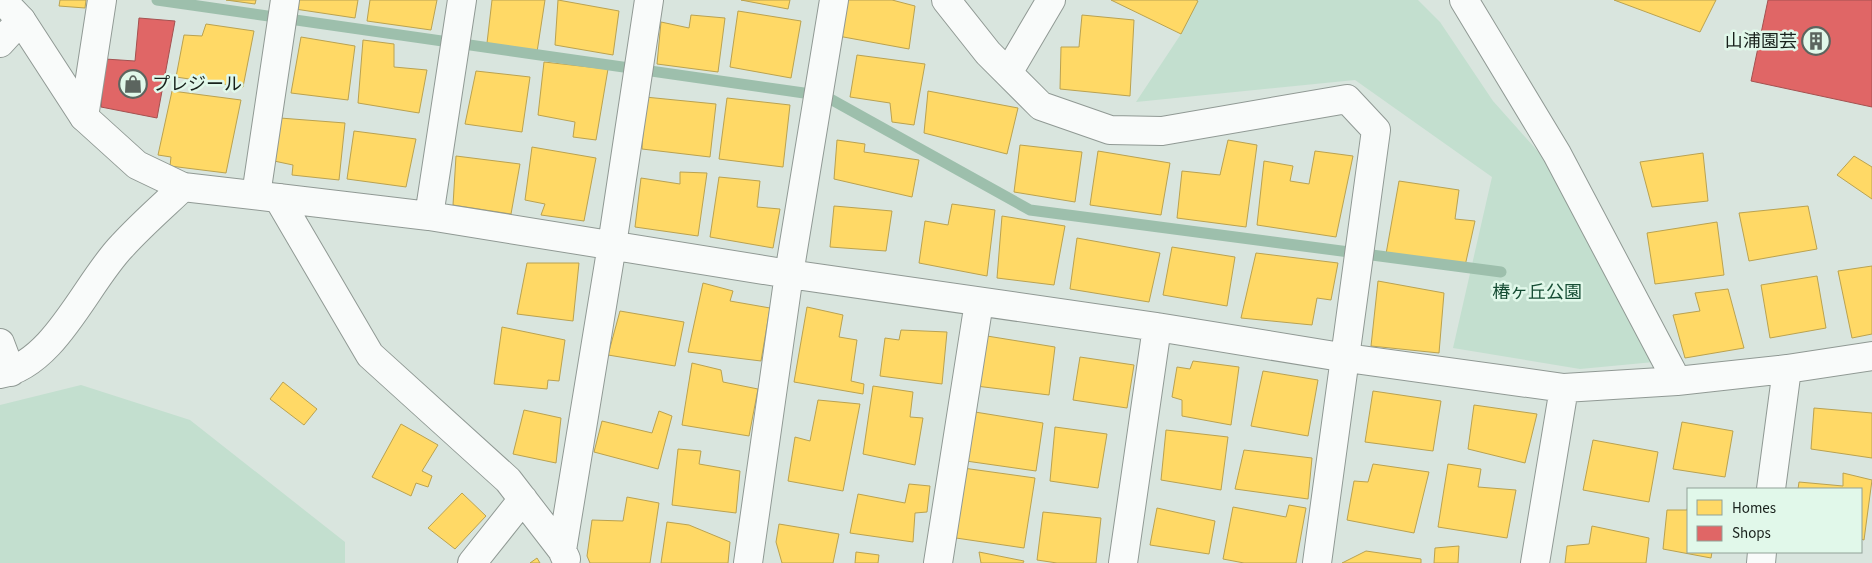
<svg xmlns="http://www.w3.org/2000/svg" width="1872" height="563" viewBox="0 0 1872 563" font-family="'Source Sans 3','Noto Sans JP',sans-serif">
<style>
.green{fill:#c3dfcf}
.homes{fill:#ffd966;stroke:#baa250}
.shops{fill:#e06666;stroke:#a45150}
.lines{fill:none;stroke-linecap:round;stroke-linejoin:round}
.stream{stroke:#9dbfac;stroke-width:11}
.minor-casing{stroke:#909994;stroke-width:30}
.tertiary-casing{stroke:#909994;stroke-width:30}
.minor{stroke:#f9fbfa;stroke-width:28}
.tertiary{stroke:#f9fbfa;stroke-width:28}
.labels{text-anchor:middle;stroke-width:5;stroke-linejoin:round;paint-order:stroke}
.poi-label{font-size:18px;fill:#18201b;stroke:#e1f8ea;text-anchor:end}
.park-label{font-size:18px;fill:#164d34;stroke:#e1f8ea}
</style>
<rect width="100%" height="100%" fill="#d9e5de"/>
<path class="green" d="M1197,0H1418L1440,22L1493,101L1543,157L1654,362L1580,369L1453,348L1492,177L1355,80L1136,102L1181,34Z
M81,385L190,420L345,542V563H0V405Z"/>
<path class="homes" d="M60,0H86L85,8L59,6Z
M226,0H256L255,4Z
M297,0H358L355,18L295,9Z
M370,0H437L431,30L367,21Z
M492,0H545L537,52L487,43Z
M558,0L619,11L613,55L555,45Z
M741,0H790L788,9Z
M846,0H892L915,6L909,49L838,36Z
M1111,0H1196L1198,1L1181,34Z
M1614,0H1716L1700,32Z
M738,11L801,21L791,78L730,67Z
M691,15L725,18L718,72L657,64L661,22L689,28Z
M1082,15L1134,20L1130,96L1060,89L1061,47H1079Z
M206,24L254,31L243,87L176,77L184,35L202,36Z
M301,37L355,46L348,100L291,93Z
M363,40L394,44V67L427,70L419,113L358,103Z
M857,55L925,64L914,125L892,122L890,103L850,97Z
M544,62L608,69L596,140L573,137L575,122L538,115Z
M476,71L530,77L522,132L465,124Z
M172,91L241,100L226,173L170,166L171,157L158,155Z
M928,91L1018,108L1007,154L924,133Z
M645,97L716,104L710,157L642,149Z
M727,98L790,105L783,167L719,159Z
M280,118L345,123L339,180L292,175L293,165L274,161Z
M354,131L416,139L406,187L347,179Z
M837,140L865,144L864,152L919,160L912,197L834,179Z
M1228,140L1257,145L1246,227L1177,218L1182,171L1220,175Z
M1020,145L1082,152L1075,202L1014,192Z
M532,147L596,158L584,221L541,215L545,204L525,200Z
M1098,151L1170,163L1161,215L1090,205Z
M1315,151L1353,156L1336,237L1257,225L1264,161L1293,166L1290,181L1309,184Z
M1703,153L1708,201L1652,207L1640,162Z
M456,156L520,164L511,214L453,205Z
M1854,156L1872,167V199L1837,175Z
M680,172L707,173L698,236L635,227L641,178L680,184Z
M719,177L760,181L757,207L780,209L773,248L710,237Z
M1399,181L1459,190L1455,219L1475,221L1465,266L1386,254Z
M952,204L995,210L987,276L919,263L925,221L948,225Z
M834,206L892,211L886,251L830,247Z
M1808,206L1817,249L1749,261L1739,213Z
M1002,216L1065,226L1054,285L997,278Z
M1717,222L1724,275L1655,284L1647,233Z
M1077,238L1160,253L1149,302L1070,289Z
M1172,247L1235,257L1227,306L1163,295Z
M1256,253L1338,263L1331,300L1317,298L1312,325L1241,318Z
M527,263H579L573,321L517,314Z
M1872,266V334L1852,338L1838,271Z
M1817,276L1826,328L1770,338L1761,285Z
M1378,281L1444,293L1439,353L1371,346Z
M703,283L733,291L730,301L770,308L761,361L688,352Z
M1728,289L1744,348L1685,358L1673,315L1700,311L1695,293Z
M807,307L843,315L839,337L857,340L851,381L864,384L863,394L794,382Z
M620,311L684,322L675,366L608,355Z
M502,327L565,340L559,381L548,380L547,389L494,384Z
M901,330L947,332L942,384L880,376L885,338L899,340Z
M987,336L1055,347L1049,395L976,386Z
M1080,357L1134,365L1127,408L1073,400Z
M1193,361L1239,367L1231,425L1182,416V400L1172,397L1177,367L1190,369Z
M692,363L721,370L723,382L758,389L749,436L682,425Z
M1263,371L1318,380L1308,436L1251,426Z
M283,382L317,409L304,425L270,399Z
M873,386L913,392L910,417L923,418L915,465L863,454Z
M1373,391L1441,401L1433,451L1365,442Z
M818,400L860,404L843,491L788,481L795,437L810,441Z
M1474,405L1537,414L1525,463L1468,449Z
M1814,408L1872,413V458L1811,449Z
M524,410L561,418L556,463L513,454Z
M659,411L672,416L658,469L594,452L602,421L652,433Z
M975,412L1043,423L1036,471L966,461Z
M1682,422L1733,431L1725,477L1673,469Z
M401,424L438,445L422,471L432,476L428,487L416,483L411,496L372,477Z
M1055,427L1107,434L1098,488L1050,481Z
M1166,430L1228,437L1221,490L1161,480Z
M1593,440L1658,452L1649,502L1583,490Z
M678,449L701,451L699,464L740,471L736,513L672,505Z
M1244,450L1312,458L1308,499L1235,489Z
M1373,464L1429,472L1414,533L1347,520L1354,481L1368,482Z
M1448,464L1481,469L1478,487L1516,490L1507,538L1438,527Z
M963,468L1035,478L1024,548L956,538Z
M1843,473L1872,480L1864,540L1861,539V489H1798L1799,482L1843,486Z
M909,484L930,486L927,512L915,513L913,542L850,533L858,494L905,503Z
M462,493L486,516L455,549L428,528Z
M627,497L659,503L650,563H590L587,556L592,520L623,521Z
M1289,505L1306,508L1296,563H1244L1223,559L1233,507L1286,517Z
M1688,506V552H1712L1711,558L1663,549L1667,510H1687Z
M1157,508L1215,521L1209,554L1150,545Z
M1043,512L1101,518L1096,563H1057L1037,560Z
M667,522L689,525L730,542L728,563H661Z
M779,524L839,534L833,563H782L776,542Z
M1592,526L1649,538L1646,563H1565L1567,546L1589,544Z
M1459,546L1458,563H1434L1435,548Z
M1366,551L1421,559V563H1342Z
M856,552L879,555L878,563H855Z
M979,552L1024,561L1023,563H981Z
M537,558L540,563H530Z"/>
<path class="shops" d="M1768,0H1872V107L1751,81Z
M139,18L175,21L157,118L101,107L105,59L135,61Z"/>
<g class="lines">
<path class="stream" d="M157,0L825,96L1030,210L1501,272"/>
<defs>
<path id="minor" d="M946,0L988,53L1041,106L1110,130L1162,131L1347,99L1376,130L1317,563
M1464,0L1557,154L1677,381
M0,43L21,20
M1008,73L1051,0
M84,117L102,0
M256,195L285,0
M278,198L429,216L789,274L1157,327L1347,358L1564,388L1677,381L1787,369L1872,356
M278,198L370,355L508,480L562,550L566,559
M429,216L462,0
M0,343L11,372
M0,374C55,364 86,283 122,246C141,225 163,206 183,187
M1771,489L1787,369
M562,550L612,245L649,0
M472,563L523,499
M748,563L789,274L834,0
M938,563L979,302
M1123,563L1157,327
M1535,563L1564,388
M1761,563L1762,552"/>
<path id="tertiary" d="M2,0L21,20L84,117L137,165L183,187L278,198"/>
</defs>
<use href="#minor" class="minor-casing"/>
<use href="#tertiary" class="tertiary-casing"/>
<use href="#minor" class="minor"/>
<use href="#tertiary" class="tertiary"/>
</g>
<defs>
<symbol id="building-ring" viewBox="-11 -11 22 22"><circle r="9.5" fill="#e1f8ea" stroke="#5c655f" stroke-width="1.5"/><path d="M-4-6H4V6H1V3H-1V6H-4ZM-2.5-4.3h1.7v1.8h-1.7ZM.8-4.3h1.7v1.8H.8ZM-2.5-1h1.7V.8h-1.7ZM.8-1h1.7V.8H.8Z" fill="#5c655f"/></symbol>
<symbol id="shop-ring" viewBox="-11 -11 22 22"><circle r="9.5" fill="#e1f8ea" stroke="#5c655f" stroke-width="1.5"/><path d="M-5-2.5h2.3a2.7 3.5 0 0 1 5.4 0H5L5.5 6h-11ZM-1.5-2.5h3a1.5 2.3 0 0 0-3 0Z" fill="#5c655f"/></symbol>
</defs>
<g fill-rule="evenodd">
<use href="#building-ring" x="1800" y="25" width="32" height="32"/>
<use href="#shop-ring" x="117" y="68" width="32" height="32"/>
</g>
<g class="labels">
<g class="poi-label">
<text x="1797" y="47">山浦園芸</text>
<text x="152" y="90" text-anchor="start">プレジール</text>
</g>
<g class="park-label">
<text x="1537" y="298">椿ヶ丘公園</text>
</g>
</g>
<rect x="1687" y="488" width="175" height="65" fill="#e1f8ea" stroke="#91a297"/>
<rect x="1697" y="500" width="25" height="15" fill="#ffd966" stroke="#91a297"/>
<text x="1732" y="513" font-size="15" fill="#18201b">Homes</text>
<rect x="1697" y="526" width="25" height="15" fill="#e06666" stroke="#91a297"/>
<text x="1732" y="538" font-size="15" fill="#18201b">Shops</text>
</svg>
